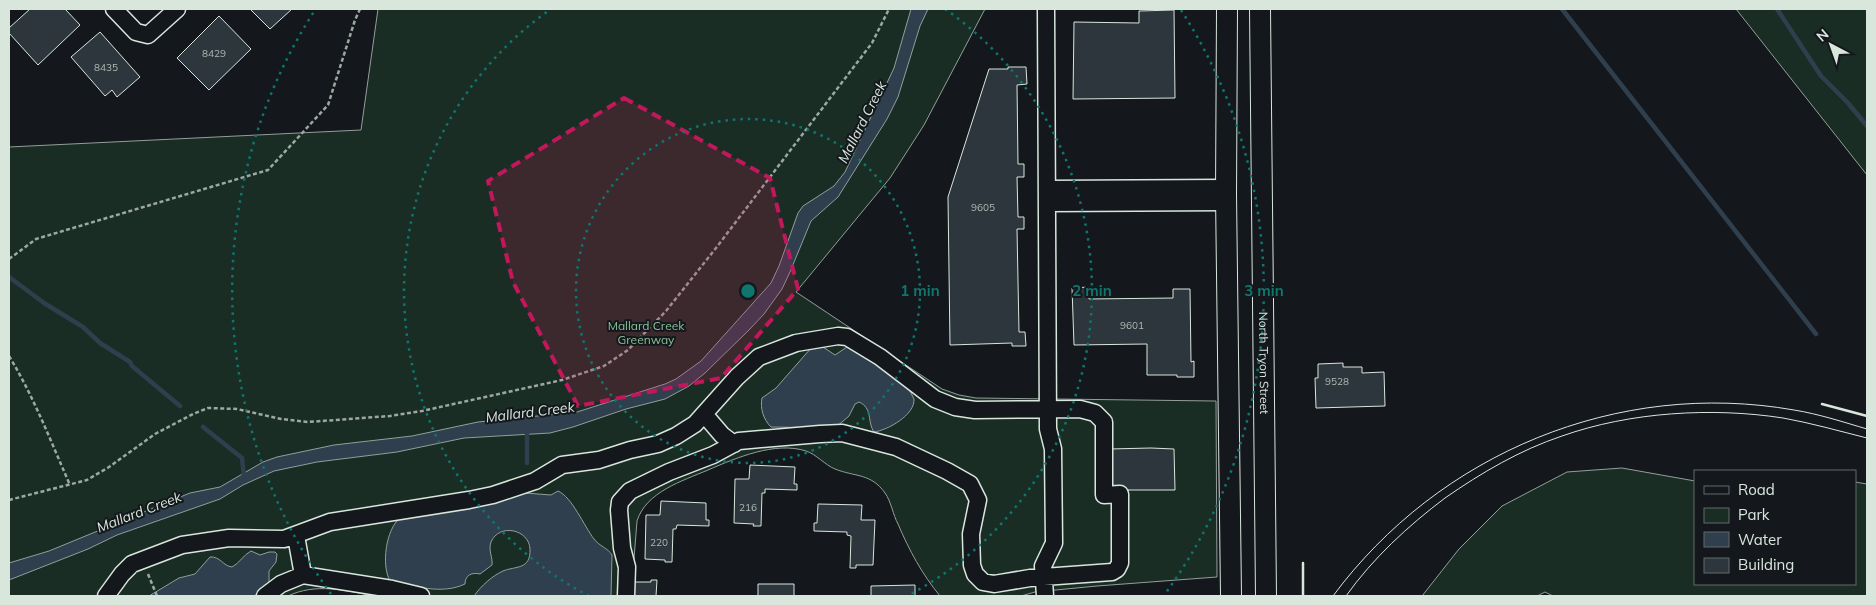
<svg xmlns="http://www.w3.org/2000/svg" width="1876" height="605" viewBox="0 0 1876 605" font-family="Mulish,sans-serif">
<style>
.green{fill:#1a2d24;stroke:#939e99}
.water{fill:#2f3f4d;stroke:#939e99}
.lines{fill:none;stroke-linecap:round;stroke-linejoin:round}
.stream{stroke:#2f3f4d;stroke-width:4.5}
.building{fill:#2c363c;stroke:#d8e6dc}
.minor-casing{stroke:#d8e6dc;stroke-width:19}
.major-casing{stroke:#d8e6dc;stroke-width:22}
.path{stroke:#9da8a2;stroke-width:2.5;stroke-dasharray:4 2.5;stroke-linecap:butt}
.minor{stroke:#14181c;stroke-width:16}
.major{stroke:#14181c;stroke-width:20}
.tram{stroke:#d8e6dc;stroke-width:1}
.wall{stroke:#d8e6dc;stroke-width:2.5}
.marked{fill:#c2185b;fill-opacity:0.2;stroke:#c2185b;stroke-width:4;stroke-dasharray:10 6;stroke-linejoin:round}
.ring{fill:none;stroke:#0f766e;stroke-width:2.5;stroke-dasharray:2.5 5}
.labels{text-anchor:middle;stroke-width:4;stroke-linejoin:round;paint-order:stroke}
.number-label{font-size:10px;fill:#adbab4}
.park-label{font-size:12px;fill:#8ac095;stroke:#14181c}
.street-label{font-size:12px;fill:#d8e6dc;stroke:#14181c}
.water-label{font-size:14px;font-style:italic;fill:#d8e6dc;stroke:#14181c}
.centre{fill:#0f766e;stroke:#14181c;stroke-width:2.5}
.ring-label{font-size:15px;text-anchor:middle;font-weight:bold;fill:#0f766e;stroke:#14181c;stroke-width:4;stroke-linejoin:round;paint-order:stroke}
</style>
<rect width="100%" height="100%" fill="#14181c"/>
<path class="green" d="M378,9H985L924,125L890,178L796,292L942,389L959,395L976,398L1216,401L1217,577L1097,586L1035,592L1021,596H940C922,574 909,550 898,524C893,515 891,501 885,493C871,473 855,477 835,469C825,465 816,454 806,451C775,441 736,458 708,470C682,481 646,492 637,521L631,596H373C345,590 315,583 288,596H9V147L361,130Z
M1736,9H1867V175Z
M1622,468L1695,481V584H1855V482L1867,484V596H1553L1545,592L1537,596H1422L1459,549L1502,506L1567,472Z"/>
<path class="water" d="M911,9H928L920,26L898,97L887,119L838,197L811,221L790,272L782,289L764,314L749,330L705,373L689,386L665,399L626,409L573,427L550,433L464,438L397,452L317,462L274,471L243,485L220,499L117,535L88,549L9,580V563L49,551L190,493L220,487L263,462L277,457L334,445L412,436L478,422L577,412L665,384L676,379L701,361L771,283L779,266L798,213L803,206L834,186L845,172L894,68Z
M820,345L835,355L847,347L854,348L908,387L914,399C915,415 888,430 874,432C867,422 873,408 859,402L855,404L849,416L835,428L771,427C763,419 760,408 762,398L776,388L812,347Z
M558,491C572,497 584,526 594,539C599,546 608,548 612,555L611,596H474C481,586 492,576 503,571C515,566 531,570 530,549C529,529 499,523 491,542C488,551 493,557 492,565L480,574C472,572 465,575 465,584C442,595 414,586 390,581C381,565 386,529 400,518L490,504L525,493L551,495Z
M251,551L260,555L269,552H275L277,554L276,562L269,571V583L262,591L254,596H149L179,578L195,574L210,557C220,556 223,566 232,567C240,563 243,555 251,551Z"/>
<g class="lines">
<path class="stream" d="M1562,9L1816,334
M1777,9L1821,76L1848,103L1867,126
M9,277L44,303L83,327L100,343L130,362L132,366L180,406
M203,427L242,458L244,477
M527,463V429"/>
</g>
<path class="building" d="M30,9H65L80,25L38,65L9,33V28Z
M250,9H292L270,29Z
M1174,10L1175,98L1073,99L1074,22L1139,23V11Z
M219,16L251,49L209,90L177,58Z
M100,32L140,77L117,97L112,90L105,96L71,57Z
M1008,67H1026L1027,84L1017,85L1018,164H1024V177H1017L1018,217H1024V229H1017L1019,332H1025L1026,346H1012V343L950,345L948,197L989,69H1008Z
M1089,287V299L1173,298V289H1190L1191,362L1194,361V377H1177V375H1147V344L1074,345L1072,288Z
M1343,363V367H1362V373L1384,372L1385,406L1316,408L1315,378H1318V364Z
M1151,448L1174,449L1175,490H1109V449Z
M750,465L795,467L794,484H797V490L765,489V493H762L761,526H753L754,524L734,523L735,479H749Z
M661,501L706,503V520H709V526L677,525L676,529H673L672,562H665V560L645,559L646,515H660Z
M818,504L862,505L861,520H875L873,565H856V568H850L851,536L847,535V532L814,531V523H817Z
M651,580H657L656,596H633L634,582H651Z
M758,584H794V596H758Z
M915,585V596H871V586Z"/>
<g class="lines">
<defs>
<path id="minor" d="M114,9L136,32L148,35L177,9
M1047,189L1226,188
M1047,203L1226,202
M704,414L722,435L734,444
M296,536L303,575
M106,596L122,574L132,564L182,545L229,538L284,539L330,522L469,500L493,495L535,481L562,465L599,460L630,450L658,444L676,436L695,424L737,377L759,357L796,343L838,336L847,337L880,357L935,399L955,407L975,410L1080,409L1095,413L1104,422V495L1120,494V563L1117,569L1112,572L1030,578L994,584L983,582L975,574L972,565L971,534L978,500L970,484L947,471L896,447L842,433L820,434L739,441L713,455L669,472L630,491L620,502L619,510L622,548L627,567L626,596
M265,596L281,584L303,575L392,589L421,596
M1045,596L1043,566L1054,543L1053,449L1048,429L1046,9"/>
<g id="major">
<path d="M1227,9L1226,194L1231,596"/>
<path id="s1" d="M1260,9L1266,596"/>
</g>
</defs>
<use href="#minor" class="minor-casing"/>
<use href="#major" class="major-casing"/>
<path class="path" d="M9,259L36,239L268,170L328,105L355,20L360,9
M9,356C34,397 51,442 70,485
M9,500L87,480L109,467L155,434L193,414L208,408L237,409L281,419L308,422L390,416L422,411L562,380L604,366L628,350L666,311L716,248L872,43L889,9
M148,574L157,596"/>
<use href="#minor" class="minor"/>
<use href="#major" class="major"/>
<path class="tram" d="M1333,596C1439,453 1618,379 1794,410C1819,414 1843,422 1867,429
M1346,596C1373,558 1408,526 1445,498C1481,473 1520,450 1562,436C1630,412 1712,407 1783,418C1811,423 1839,431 1867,438"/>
<path class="wall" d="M1822,404L1867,416
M1303,563V596"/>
</g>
<path class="marked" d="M624,98L770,178L798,289L721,378L578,406L513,282L488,181Z"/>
<g class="ring">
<circle cx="748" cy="291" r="172"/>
<path d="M589 596A344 344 0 0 1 551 9M945 9A344 344 0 0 1 907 596"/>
<path d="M331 594A516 516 0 0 1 315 10M1181 10A516 516 0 0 1 1165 594"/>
</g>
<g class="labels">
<g class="number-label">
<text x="214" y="57">8429</text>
<text x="106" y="71">8435</text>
<text x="983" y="211">9605</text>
<text x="1132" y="329">9601</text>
<text x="1337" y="385">9528</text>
<text x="748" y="511">216</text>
<text x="659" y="546">220</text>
</g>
<g class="park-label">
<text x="646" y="330">Mallard Creek<tspan x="646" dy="14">Greenway</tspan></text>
</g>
<g class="street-label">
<text dy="4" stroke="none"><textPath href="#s1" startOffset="354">North Tryon Street</textPath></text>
</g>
<g class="water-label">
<text transform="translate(862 122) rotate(-63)" y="5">Mallard Creek</text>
<text transform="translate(530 412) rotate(-7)" y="5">Mallard Creek</text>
<text transform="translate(139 512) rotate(-21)" y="5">Mallard Creek</text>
</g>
</g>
<circle cx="748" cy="291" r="8" class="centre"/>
<g class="ring-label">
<text x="920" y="296">1 min</text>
<text x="1092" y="296">2 min</text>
<text x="1264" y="296">3 min</text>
</g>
<rect width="1876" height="605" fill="none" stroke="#d8e6dc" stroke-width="20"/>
<rect x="1694" y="470" width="162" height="115" fill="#14181c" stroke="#626a69"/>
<rect x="1704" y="486" width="25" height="8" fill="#14181c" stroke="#626a69"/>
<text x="1738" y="495" font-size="15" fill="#d8e6dc">Road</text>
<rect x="1704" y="508" width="25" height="15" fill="#1a2d24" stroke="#626a69"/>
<text x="1738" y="520" font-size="15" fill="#d8e6dc">Park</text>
<rect x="1704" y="532" width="25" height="15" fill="#2f3f4d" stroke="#626a69"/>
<text x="1738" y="545" font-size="15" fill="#d8e6dc">Water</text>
<rect x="1704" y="558" width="25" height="15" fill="#2c363c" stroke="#626a69"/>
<text x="1738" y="570" font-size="15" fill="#d8e6dc">Building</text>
<g transform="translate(1831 45) rotate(319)" stroke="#14181c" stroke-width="4" paint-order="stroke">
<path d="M0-4L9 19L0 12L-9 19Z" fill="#d8e6dc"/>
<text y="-8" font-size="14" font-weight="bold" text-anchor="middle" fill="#d8e6dc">N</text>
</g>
</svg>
